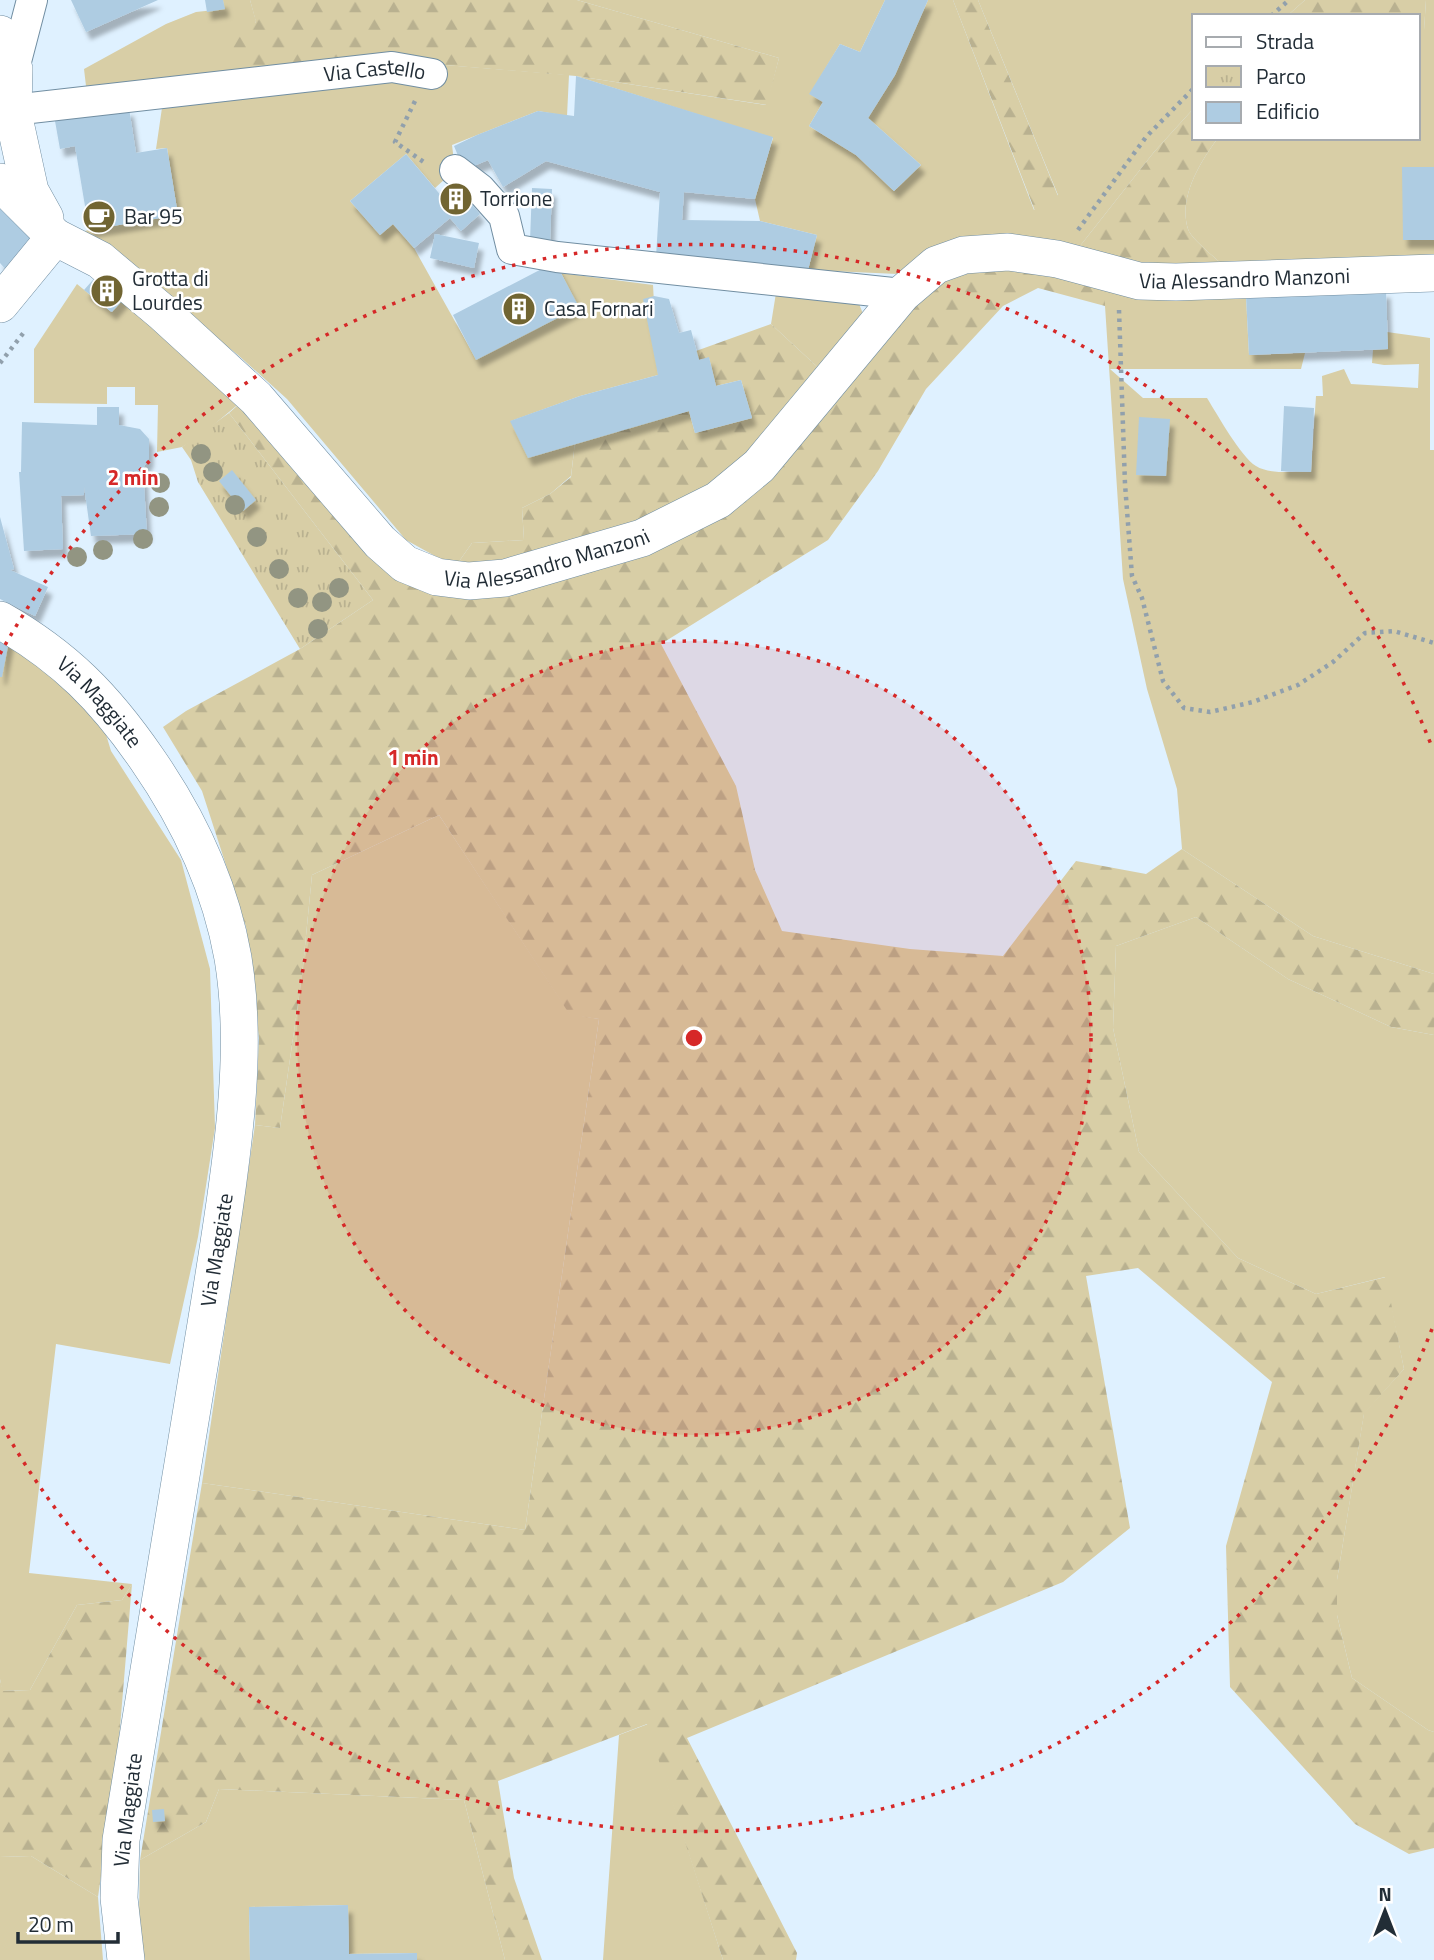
<svg xmlns="http://www.w3.org/2000/svg" width="1434" height="1960" viewBox="0 0 1434 1960" font-family="'Titillium Web',sans-serif">
<style>
.green{fill:#d8cea6}
.forest{fill:url(#forest-firs)}
.park{fill:url(#park-tufts)}
.building{fill:#aecce2;filter:url(#shadow)}
.lines{fill:none;stroke-linecap:round;stroke-linejoin:round}
.minor-casing{stroke:#718ea2;stroke-width:32}
.tertiary-casing{stroke:#718ea2;stroke-width:38}
.path{stroke:#91a0ac;stroke-width:4.5;stroke-dasharray:3.5 5;stroke-linecap:butt}
.minor{stroke:#fff;stroke-width:30}
.tertiary{stroke:#fff;stroke-width:37}
.tree{fill:#929582}
.ring{fill:none;stroke:#d62828;stroke-width:3.5;stroke-dasharray:3.5 7}
.labels{text-anchor:middle;stroke-width:5;stroke-linejoin:round;paint-order:stroke}
.street-label{font-size:21px;fill:#222d36;stroke:#fff}
.poi-label{font-size:21px;fill:#222d36;stroke:#fff;text-anchor:start}
.centre{fill:#d62828;stroke:#fff;stroke-width:3.5}
.ring-label{font-size:21px;text-anchor:middle;font-weight:bold;fill:#d62828;stroke:#fff;stroke-width:5;stroke-linejoin:round;paint-order:stroke}
</style>
<defs>
<pattern id="forest-firs" width="22" height="20" patternUnits="userSpaceOnUse" patternTransform="scale(1.75)"><rect width="22" height="20" fill="#d8cea6"/><path d="M5 1l3.5 6h-7zM16 11l3.5 6h-7z" fill="#b9b190"/></pattern>
<pattern id="park-tufts" width="24" height="20" patternUnits="userSpaceOnUse" patternTransform="scale(1.75)"><rect width="24" height="20" fill="#d8cea6"/><path d="M3 7l-1-3M5 7V3M7 7l1-3M15 17l-1-3M17 17v-4M19 17l1-3" fill="none" stroke="#b9b190"/></pattern>
<filter id="shadow"><feDropShadow dx="4.5" dy="8" stdDeviation="2" flood-color="#0004"/></filter>
</defs>
<rect width="100%" height="100%" fill="#dff1ff"/>
<path class="green" d="M223,0H250L256,21L238,77L86,86L84,69L166,24L196,12L224,9Z
M577,0H885L860,52L840,44L810,94L823,102L809,126L856,155L894,191L921,165L868,118L895,75L928,0H953L1034,210L1058,195L978,0H1305L1287,16H1194V108L1154,152L1080,246L898,274L808,270L817,235L760,221L755,199L773,138L576,76L766,105L779,58Z
M1426,0H1434V262L1226,268C1217,259 1191,239 1188,229C1178,198 1200,162 1218,138H1418V31L1424,30Z
M408,62L569,75L567,116L538,111L452,145L455,170L435,188L406,154L350,201L380,235L393,224L414,248L476,359L578,307L561,273L653,285L658,375L580,396L511,421L575,442L571,476L550,494L522,508L524,540L472,543L455,567L406,540L287,399L238,355L163,295L78,232L178,215L167,148L156,149L163,101Z
M77,284L111,312L129,293L247,397L199,437L182,447L157,452L158,405H135V387H107V404L34,403V349Z
M1105,289L1246,296L1249,355L1305,353L1301,369H1110L1143,398H1207C1217,414 1241,457 1256,466C1270,475 1296,471 1311,472L1316,396H1323L1322,376L1344,369L1351,384L1418,388L1419,364L1384,365L1372,363L1373,350L1388,349L1387,332L1430,338V450H1434V974L1313,936L1182,849L1177,789L1147,689L1123,579L1105,306Z
M776,293L858,301L863,314L824,373L771,324Z
M0,632L102,721L111,751L181,860L210,969L215,1128L198,1237L170,1364L56,1344L29,1573L132,1584L122,1600L77,1605L30,1690L2,1691L0,1679Z
M439,815L570,1014L599,1019L525,1530L202,1483L255,1125L280,1128L302,976L312,875Z
M1196,917L1288,979L1391,1027L1434,1035V1732L1428,1730L1352,1678L1337,1615V1580L1364,1413L1404,1369L1385,1277L1316,1294L1238,1258L1139,1152L1113,1028L1116,946Z
M648,1724L723,1960H603L619,1735Z
M219,1789L464,1800L505,1960H417L416,1953L349,1954L348,1905L249,1907L250,1960H143L139,1914L140,1860L206,1822Z
M31,1856L98,1897L103,1960H0V1857Z"/>
<path class="forest" d="M250,0H577L779,58L767,105L576,76L408,62L238,77L224,47L256,22Z
M953,0H978L1058,196L1035,211Z
M1305,0H1426L1424,31H1418V16H1287Z
M1194,108V138H1218C1200,162 1178,198 1188,229C1191,239 1217,259 1226,268L1140,269L1080,246L1154,152Z
M1010,263L1105,289V306L1038,288L1003,306L926,389L878,471L828,540L661,644L736,786L755,870L782,931L910,949L1003,956L1076,861L1146,874L1182,849L1313,936L1434,974V1035L1391,1027L1288,979L1196,917L1116,946L1113,1028L1139,1152L1238,1258L1316,1294L1386,1277L1404,1369L1364,1414L1337,1580V1615L1352,1678L1428,1730L1434,1732V1848L1409,1854L1355,1824L1230,1687L1226,1546L1272,1382L1138,1268L1086,1276L1130,1528L1063,1582L687,1738L797,1953L796,1960H723L647,1724L498,1781L514,1878L542,1960H505L464,1800L219,1789L206,1822L140,1860L202,1483L525,1530L599,1019L570,1015L439,815L312,875L302,976L280,1128L255,1125L259,1038L246,927L202,791L163,727L186,711L300,649L373,600L229,413L247,397L424,583L647,543L849,369L947,273Z
M771,324L824,373L716,491L536,562L455,567L472,543L524,540L522,508L550,494L571,477L575,442L689,411L695,433L752,418L741,380L716,386L709,358L699,360L696,351Z
M132,1584L117,1763L98,1897L31,1856L0,1857V1680L3,1691L30,1690L77,1605L122,1600Z"/>
<path class="park" d="M229,413L373,600L300,649L198,482L191,460L182,447Z"/>
<path class="building" d="M71,0H158L86,32Z
M205,0H223L225,9L207,12Z
M885,0H928L895,75L868,118L921,165L894,191L856,155L809,126L823,102L809,94L840,44L860,52Z
M576,76L773,137L755,199L684,192L682,220L760,221L817,235L808,270L656,257L660,192L546,161L503,187L488,160L464,170L454,146L477,135L538,111L574,116Z
M129,108L136,153L167,148L178,215L89,230L75,146L60,149L55,121Z
M406,154L443,198L457,187L480,214L461,231L450,218L414,248L393,224L380,235L350,201Z
M1402,167H1434V240H1403Z
M532,188L552,189L550,242L530,241Z
M0,196L43,234L9,273L0,263Z
M435,234L479,243L474,268L430,258Z
M555,262L579,307L476,360L453,315Z
M99,273L129,293L112,312L84,290Z
M1386,290L1388,349L1249,355L1246,296Z
M654,296L669,299L679,333L691,330L699,360L709,357L716,386L741,380L752,418L695,433L689,411L528,458L510,421L580,396L658,375L643,299Z
M1284,406L1314,408L1311,472L1281,471Z
M97,407H119V425L140,429L149,439V459L143,468L147,534L91,536L84,486V495L61,496L63,549L24,551L19,472H21L22,422L97,425Z
M1139,417L1170,419L1166,476L1136,475Z
M232,470L256,500L243,511L219,481Z
M0,517L14,569L10,570L48,587L35,616L0,599Z
M0,634L10,636L2,677H0Z
M164,1809L165,1821L153,1822L152,1810Z
M348,1905L349,1954L417,1953V1960H250L249,1907Z"/>
<g class="lines">
<defs>
<g id="minor">
<path d="M14,69L32,0"/>
<path id="s1" d="M13,110L392,67L432,74"/>
<path d="M455,170L480,189L504,216L512,249L557,257L902,294"/>
</g>
<g id="tertiary">
<path d="M0,34L14,69L13,110"/>
<path d="M16,127L30,191L45,218"/>
<path id="s2" d="M0,182L55,237L100,260L163,313L256,398L380,542L405,564L437,577L469,581L505,578L642,538L718,500L759,466L902,294L936,265L964,255L1008,252L1057,259L1139,281L1176,282L1434,273"/>
<path d="M0,304L55,237"/>
<path id="s3" d="M0,620C65,657 105,698 147,759C188,818 220,885 233,958C245,1032 238,1107 228,1181C218,1256 205,1329 193,1403C169,1549 144,1695 121,1840L119,1898L126,1960"/>
</g>
</defs>
<use href="#minor" class="minor-casing"/>
<use href="#tertiary" class="tertiary-casing"/>
<path class="path" d="M1271,16L1289,0
M415,101L395,142L425,163
M1078,230L1146,137L1194,88
M1119,310L1125,484L1132,576L1142,598L1163,681L1184,708L1210,712L1253,702L1298,685L1333,662L1365,633L1394,631L1434,643
M0,363L25,331"/>
<use href="#minor" class="minor"/>
<use href="#tertiary" class="tertiary"/>
</g>
<g class="tree">
<circle cx="201" cy="454" r="10"/>
<circle cx="213" cy="472" r="10"/>
<circle cx="160" cy="483" r="10"/>
<circle cx="235" cy="505" r="10"/>
<circle cx="159" cy="507" r="10"/>
<circle cx="257" cy="537" r="10"/>
<circle cx="143" cy="539" r="10"/>
<circle cx="103" cy="550" r="10"/>
<circle cx="77" cy="557" r="10"/>
<circle cx="279" cy="569" r="10"/>
<circle cx="339" cy="588" r="10"/>
<circle cx="298" cy="598" r="10"/>
<circle cx="322" cy="602" r="10"/>
<circle cx="318" cy="629" r="10"/>
</g>
<circle cx="694" cy="1038" r="397" fill="#d62828" fill-opacity=".12"/>
<g class="ring">
<circle cx="694" cy="1038" r="397"/>
<path d="M1432 1329A793 793 0 0 1 0 1422M0 654A793 793 0 0 1 1432 747"/>
</g>
<defs>
<symbol id="building-disc" viewBox="-11 -11 22 22"><circle r="9.5" fill="#716532" stroke="#fff"/><path d="M-4-6H4V6H1V3H-1V6H-4ZM-2.5-4.3h1.7v1.8h-1.7ZM.8-4.3h1.7v1.8H.8ZM-2.5-1h1.7V.8h-1.7ZM.8-1h1.7V.8H.8Z" fill="#fff"/></symbol>
<symbol id="cafe-disc" viewBox="-11 -11 22 22"><circle r="9.5" fill="#716532" stroke="#fff"/><path d="M-5.5-4.5H6V0H3Q3 3.5 0 3.5H-2.5Q-5.5 3.5-5.5 0ZM3-3.2v2h1.7v-2ZM-6 4.5H4V6H-6Z" fill="#fff"/></symbol>
</defs>
<g fill-rule="evenodd">
<use href="#building-disc" x="437" y="180" width="38" height="38"/>
<use href="#cafe-disc" x="80" y="198" width="38" height="38"/>
<use href="#building-disc" x="88" y="272" width="38" height="38"/>
<use href="#building-disc" x="500" y="290" width="38" height="38"/>
</g>
<g class="labels">
<g class="street-label">
<text dy="7" stroke="none"><textPath href="#s1" startOffset="364">Via Castello</textPath></text>
<text dy="7" stroke="none"><textPath href="#s2" startOffset="1526">Via Alessandro Manzoni</textPath></text>
<text dy="7" stroke="none"><textPath href="#s2" startOffset="707">Via Alessandro Manzoni</textPath></text>
<text dy="7" stroke="none"><textPath href="#s3" startOffset="130">Via Maggiate</textPath></text>
<text transform="translate(217 1250) rotate(-81)" y="7">Via Maggiate</text>
<text transform="translate(128 1810) rotate(-83)" y="7">Via Maggiate</text>
</g>
<g class="poi-label">
<text x="480" y="206">Torrione</text>
<text x="124" y="224">Bar 95</text>
<text x="132" y="286">Grotta di<tspan x="132" dy="24">Lourdes</tspan></text>
<text x="544" y="316">Casa Fornari</text>
</g>
</g>
<circle cx="694" cy="1038" r="10" class="centre"/>
<g class="ring-label">
<text x="133" y="485">2 min</text>
<text x="413" y="765">1 min</text>
</g>
<rect x="1192" y="14" width="228" height="126" fill="#ffffff" stroke="#a7abaf" stroke-width="2"/>
<rect x="1206" y="37" width="35" height="10" fill="#ffffff" stroke="#a7abaf" stroke-width="2"/>
<text x="1256" y="49" font-size="21" fill="#222d36">Strada</text>
<rect x="1206" y="66" width="35" height="21" fill="url(#park-tufts)" stroke="#a7abaf" stroke-width="2"/>
<text x="1256" y="84" font-size="21" fill="#222d36">Parco</text>
<rect x="1206" y="102" width="35" height="21" fill="#aecce2" stroke="#a7abaf" stroke-width="2"/>
<text x="1256" y="119" font-size="21" fill="#222d36">Edificio</text>
<g transform="translate(1385 1911)" stroke="#ffffff" stroke-width="5" paint-order="stroke">
<path d="M0-5L12 26L0 18L-12 26Z" fill="#222d36"/>
<text y="-10" font-size="19" font-weight="bold" text-anchor="middle" fill="#222d36">N</text>
</g>
<path d="M18 1932v10h100v-10" fill="none" stroke="#222d36" stroke-width="3.5"/>
<text x="28" y="1932" font-size="21" fill="#222d36" stroke="#ffffff" stroke-width="5" paint-order="stroke">20 m</text>
</svg>
